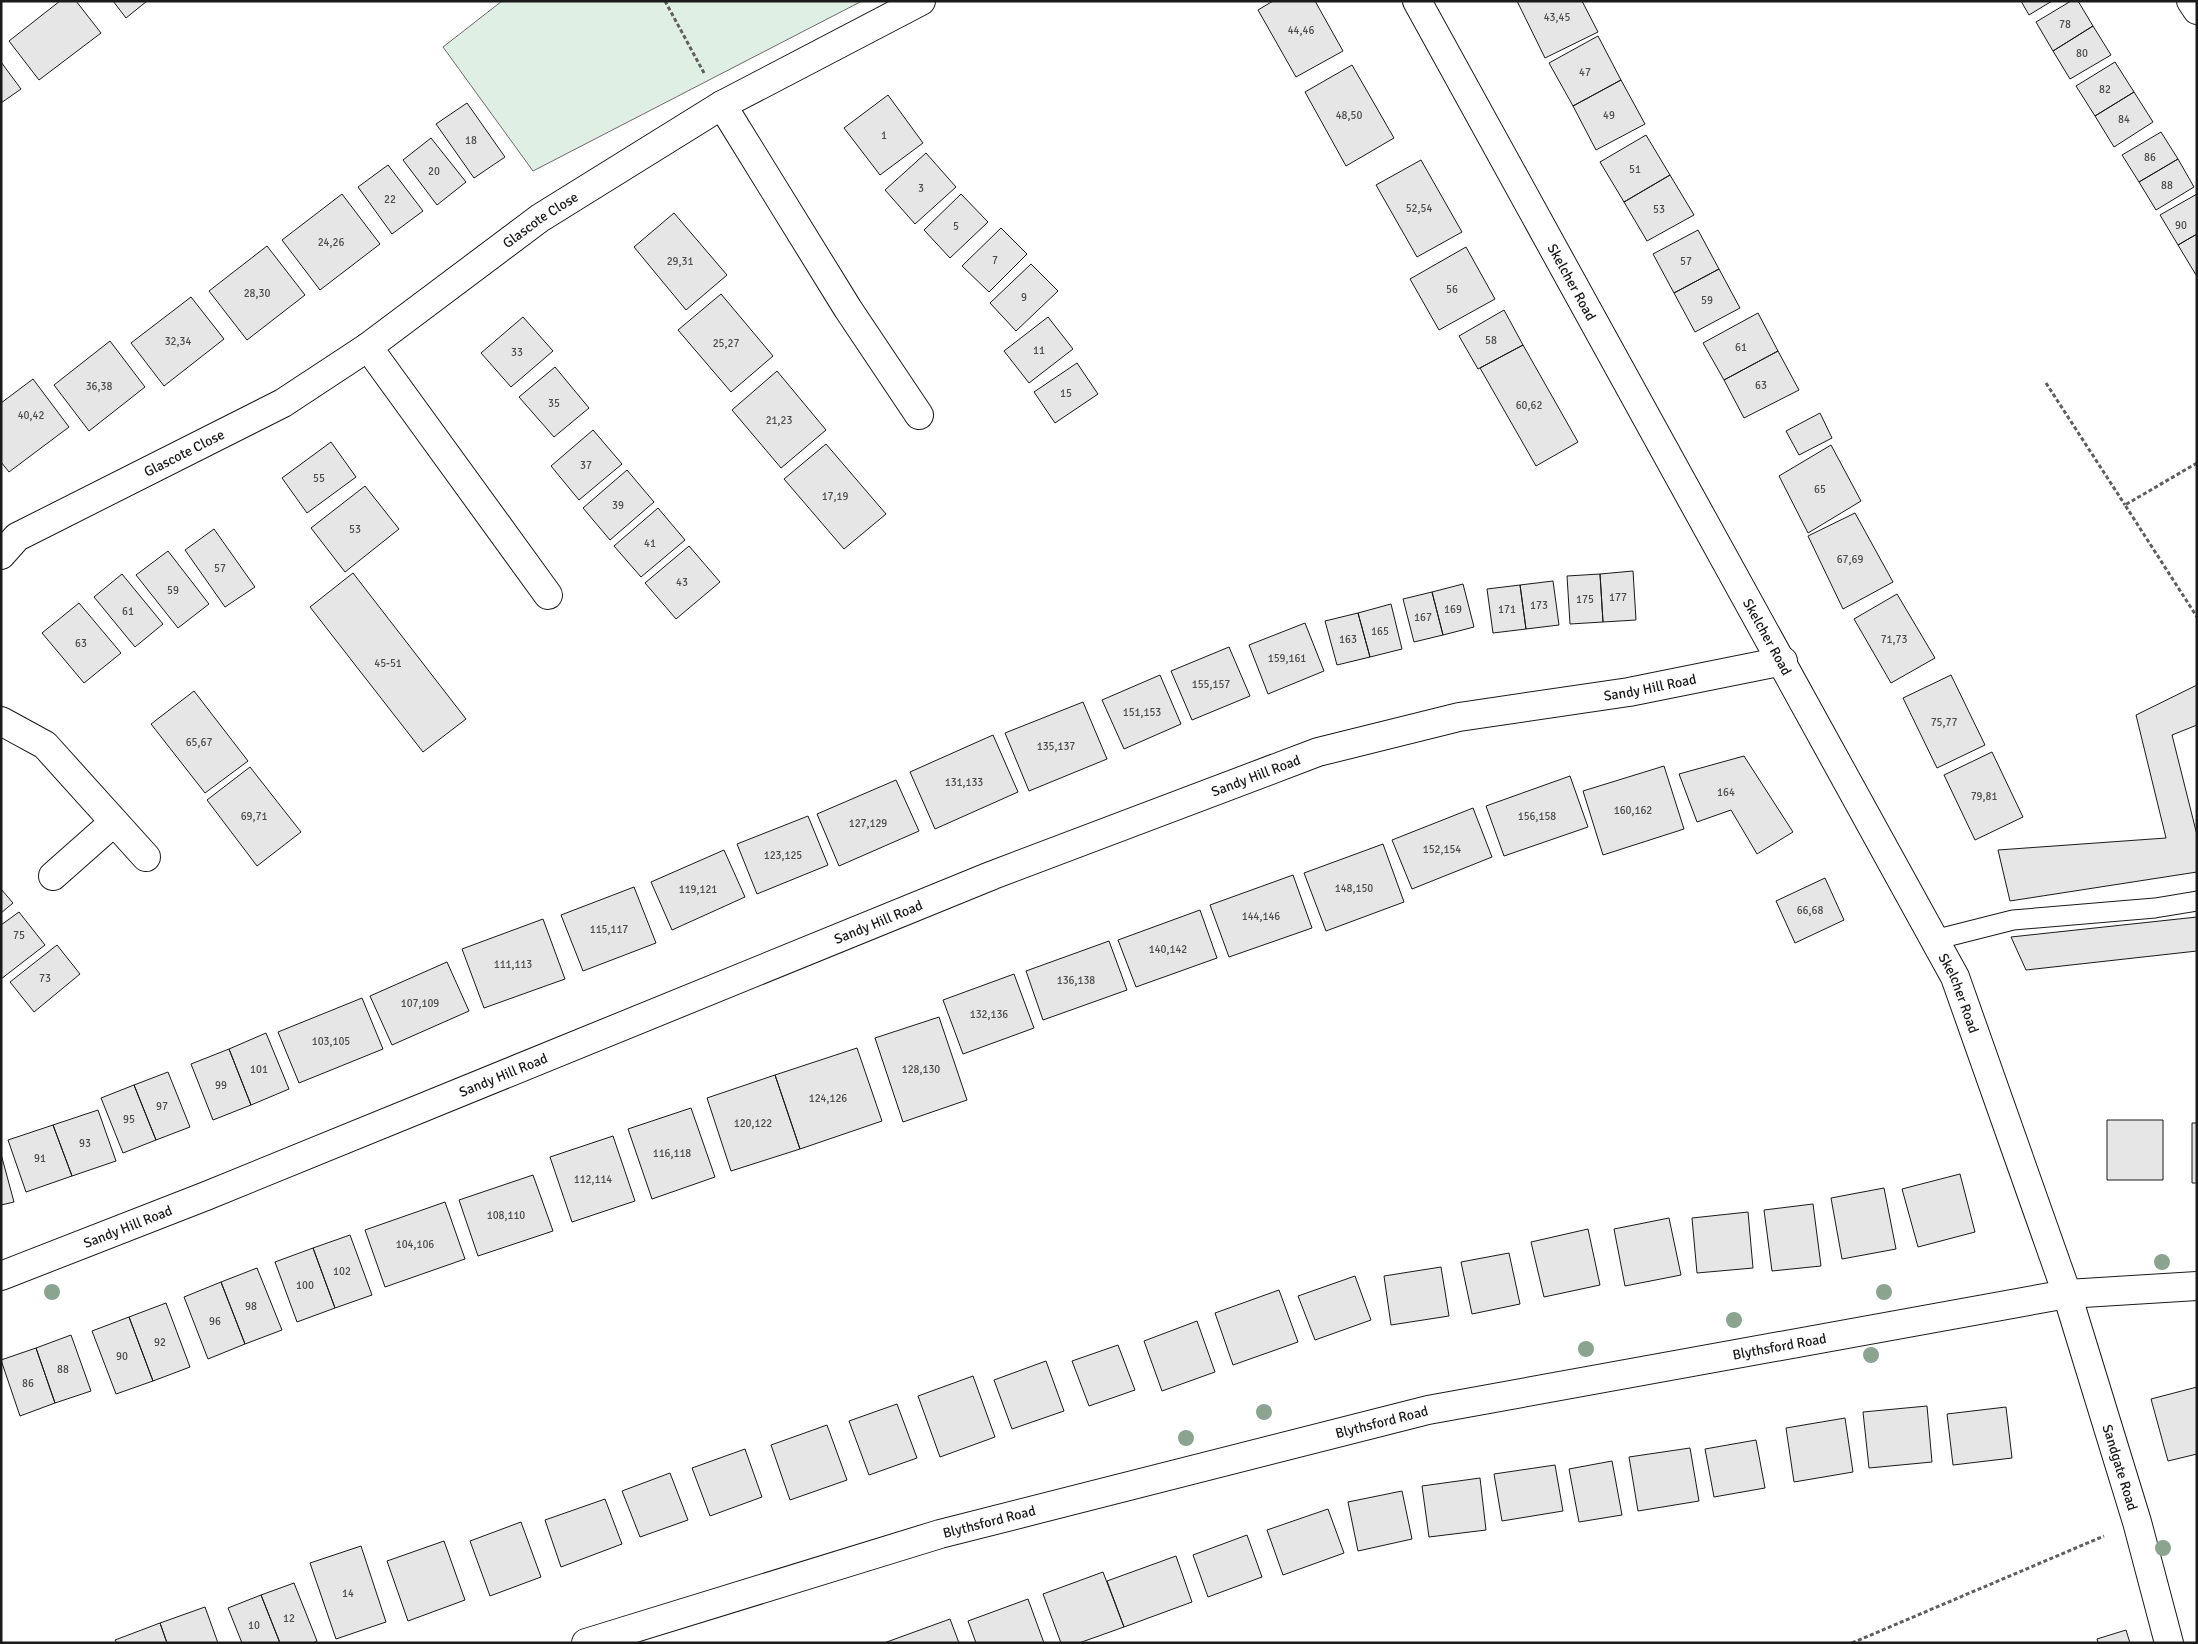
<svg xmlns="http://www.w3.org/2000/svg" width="2198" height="1644" viewBox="0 0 2198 1644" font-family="Signika,sans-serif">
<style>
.green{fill:#e0efe3;stroke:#6a6a6a}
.building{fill:#e6e6e6;stroke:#1a1a1a}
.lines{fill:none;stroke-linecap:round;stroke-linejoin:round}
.lane-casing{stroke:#1a1a1a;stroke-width:21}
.street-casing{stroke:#1a1a1a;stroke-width:30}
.secondary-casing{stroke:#1a1a1a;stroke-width:30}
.path{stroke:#5f5f5f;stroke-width:3;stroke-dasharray:4 2.5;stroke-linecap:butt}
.lane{stroke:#fff;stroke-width:19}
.street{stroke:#fff;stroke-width:28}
.secondary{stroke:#fff;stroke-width:28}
.tree{fill:#8aa48f}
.labels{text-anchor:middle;stroke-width:4;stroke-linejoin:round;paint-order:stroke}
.number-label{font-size:11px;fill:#4d4d4d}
.street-label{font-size:14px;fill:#1a1a1a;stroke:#fff}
</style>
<rect width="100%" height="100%" fill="#fff"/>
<path class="green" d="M502,1H862L533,171L443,47Z"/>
<path class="building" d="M60,1H76L101,33L39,80L9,41Z
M113,1H147L126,18Z
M1273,1H1315L1343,51L1296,77L1258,10Z
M1517,1H1582L1598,32L1545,58Z
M2021,1H2052L2029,15Z
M2071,1H2078L2093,26L2053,51L2036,22Z
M2093,26L2111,55L2070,79L2053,51Z
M1598,36L1621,80L1573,106L1549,63Z
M1,62L21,89L1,103Z
M2115,62L2134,92L2095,116L2076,86Z
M1352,65L1394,138L1346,166L1305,92Z
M1621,80L1645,124L1596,150L1573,106Z
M2134,92L2153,122L2114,147L2095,116Z
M888,95L923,143L880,175L844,128Z
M467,103L505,157L474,178L436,124Z
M2161,132L2178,159L2139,182L2122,155Z
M1646,135L1670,175L1624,202L1600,162Z
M431,138L466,182L437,205L403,160Z
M926,153L956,187L915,224L885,190Z
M2178,159L2194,187L2156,210L2139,182Z
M1421,160L1462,232L1417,257L1376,185Z
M388,165L423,211L392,234L358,187Z
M1670,175L1694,215L1647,241L1624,202Z
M342,194L380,244L320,290L282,240Z
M961,194L988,222L950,258L924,230Z
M2197,194V234L2178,245L2160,215Z
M674,213L727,275L686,310L634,247Z
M1001,228L1027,254L989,292L962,266Z
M1698,230L1719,269L1674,293L1653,254Z
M2197,234V274L2196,275L2178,245Z
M267,246L305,295L247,340L209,291Z
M1466,247L1495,299L1439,330L1410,279Z
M1031,264L1058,291L1016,331L990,303Z
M1719,269L1740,308L1695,332L1674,293Z
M721,294L773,356L731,392L678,330Z
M191,297L224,339L164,386L131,343Z
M1504,310L1523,345L1478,369L1459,336Z
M1758,313L1778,351L1724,380L1703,343Z
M523,317L553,351L511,387L481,353Z
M1048,317L1073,349L1029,383L1004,351Z
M110,341L145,387L89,431L54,385Z
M1523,345L1578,442L1536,466L1480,368Z
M1778,351L1799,390L1744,418L1724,380Z
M1077,363L1098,394L1055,423L1034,392Z
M555,367L589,408L554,437L519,397Z
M777,371L826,430L781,468L732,410Z
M33,379L69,427L9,472L1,462V403Z
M1820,413L1832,438L1799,455L1786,431Z
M593,430L622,464L579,500L551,466Z
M331,442L356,477L307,513L282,478Z
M826,444L886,514L844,549L784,479Z
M1831,445L1861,501L1808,533L1779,476Z
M627,470L654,502L610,540L583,508Z
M365,486L399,529L345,572L311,528Z
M658,508L685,540L641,577L614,546Z
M1855,513L1893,582L1843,609L1808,536Z
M214,529L255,587L225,607L185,550Z
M689,546L720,582L676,619L645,583Z
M168,551L209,604L178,628L136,575Z
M1633,571L1636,620L1603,622L1600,574Z
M353,573L466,719L423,752L310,607Z
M122,574L163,624L135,647L94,597Z
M1600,574L1603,622L1570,624L1567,576Z
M1553,581L1559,625L1526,629L1520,585Z
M1463,584L1474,627L1443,635L1432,592Z
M1520,585L1526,629L1493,633L1487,589Z
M1432,592L1443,635L1414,642L1403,599Z
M1897,594L1935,658L1891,683L1854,619Z
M79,603L121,653L84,683L42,633Z
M1391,604L1402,649L1370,657L1358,613Z
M1358,613L1370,657L1337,665L1325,621Z
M1305,623L1324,671L1268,694L1249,645Z
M1229,647L1250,696L1192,720L1171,671Z
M1160,675L1181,724L1124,749L1102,700Z
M1951,675L1985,745L1937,768L1903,698Z
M2197,685V725L2172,735L2197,835V872L2010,901L1998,850L2166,838L2136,715Z
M194,691L248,761L205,793L151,724Z
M1083,702L1107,759L1029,791L1005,733Z
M993,735L1018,792L935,829L910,772Z
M1992,752L2023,817L1975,840L1944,775Z
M1744,756L1793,832L1757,854L1731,810L1697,822L1679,774Z
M1664,766L1684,829L1603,855L1583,791Z
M250,767L301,832L257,866L207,800Z
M1570,776L1588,827L1504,856L1486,806Z
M896,780L919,831L839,866L817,814Z
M1473,808L1492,857L1412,889L1392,840Z
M808,816L828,865L757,894L737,844Z
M1383,844L1404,902L1326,931L1304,873Z
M724,850L745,897L672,930L651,882Z
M1293,875L1312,928L1229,957L1210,905Z
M1825,878L1844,920L1795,943L1776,901Z
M634,887L656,943L583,971L561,915Z
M1,889L13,903L1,913Z
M1200,910L1217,958L1136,987L1118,940Z
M19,912L45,945L1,979V925Z
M2197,917V951L2026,970L2011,937Z
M543,919L565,979L484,1008L462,949Z
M1109,941L1127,990L1043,1020L1026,971Z
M57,945L80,974L34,1012L10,982Z
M447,962L469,1011L392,1045L370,996Z
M1014,974L1034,1028L963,1054L943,1000Z
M362,998L383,1049L299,1083L278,1032Z
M939,1017L967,1100L903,1122L875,1038Z
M266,1033L289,1089L251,1105L229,1049Z
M857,1048L882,1121L800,1149L775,1075Z
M229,1049L251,1105L213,1120L191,1064Z
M168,1072L190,1127L156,1140L134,1085Z
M775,1075L800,1149L731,1171L707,1098Z
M134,1085L156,1140L123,1153L101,1098Z
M691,1108L715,1177L652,1199L628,1129Z
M98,1110L116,1161L72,1176L53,1125Z
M2107,1120H2163V1180H2107Z
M2192,1123H2197V1183H2192Z
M53,1125L72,1176L26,1192L8,1140Z
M613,1136L635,1201L572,1222L550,1157Z
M1,1154L14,1202L1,1205Z
M1960,1174L1975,1232L1918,1247L1902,1189Z
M533,1175L553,1231L478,1256L459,1200Z
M1884,1188L1896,1249L1842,1259L1831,1198Z
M445,1202L465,1259L385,1287L365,1230Z
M1813,1204L1821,1266L1772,1271L1764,1210Z
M1748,1212L1753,1268L1697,1273L1692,1218Z
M1669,1218L1681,1275L1625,1286L1614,1229Z
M1588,1229L1600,1285L1544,1297L1531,1242Z
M350,1235L372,1295L335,1308L313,1248Z
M313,1248L335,1308L297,1322L275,1262Z
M1509,1253L1520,1304L1472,1314L1461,1262Z
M1441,1267L1449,1316L1391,1325L1384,1276Z
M257,1268L282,1330L245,1344L221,1282Z
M1355,1276L1371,1320L1315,1340L1298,1296Z
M221,1282L245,1344L208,1359L184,1297Z
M1279,1290L1298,1342L1233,1365L1215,1313Z
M166,1303L190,1367L153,1381L129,1317Z
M129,1317L153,1381L116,1394L92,1331Z
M1197,1321L1215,1372L1162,1391L1144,1341Z
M71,1335L91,1391L55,1403L36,1348Z
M1118,1345L1135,1390L1089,1406L1072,1361Z
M36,1348L55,1403L20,1416L1,1360Z
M1046,1361L1064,1411L1012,1429L994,1380Z
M973,1376L995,1437L940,1457L918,1396Z
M2197,1387V1454L2168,1461L2151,1399Z
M897,1404L917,1458L869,1475L849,1421Z
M1927,1406L1932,1462L1869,1468L1863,1412Z
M2006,1407L2012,1458L1953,1465L1947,1414Z
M1845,1418L1853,1472L1794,1482L1786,1428Z
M827,1425L847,1480L790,1500L771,1445Z
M1756,1440L1765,1488L1714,1497L1705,1449Z
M1690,1448L1699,1501L1638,1511L1629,1457Z
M745,1449L762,1497L710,1516L692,1468Z
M1612,1461L1622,1515L1579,1522L1569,1469Z
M1555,1465L1563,1511L1502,1521L1494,1474Z
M670,1473L688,1520L640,1537L622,1491Z
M1480,1478L1486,1530L1429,1537L1422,1486Z
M1402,1491L1412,1539L1358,1551L1348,1502Z
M605,1499L622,1544L561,1567L545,1520Z
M1328,1509L1344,1553L1283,1575L1267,1530Z
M521,1522L541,1577L490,1596L470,1541Z
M1247,1535L1262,1577L1208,1597L1193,1555Z
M444,1541L465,1600L408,1621L387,1561Z
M361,1546L386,1622L336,1639L310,1563Z
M1176,1556L1192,1602L1124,1627L1107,1581Z
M1103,1572L1124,1627L1079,1643H1061L1043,1594Z
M294,1583L317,1641L313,1643H280L261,1595Z
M261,1595L280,1643H242L228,1608Z
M1028,1599L1044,1643H976L968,1621Z
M205,1607L218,1643H167L160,1623Z
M950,1619L959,1643H884Z
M160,1623L167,1643H117L115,1640Z
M2126,1630L2130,1643H2098L2097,1639Z"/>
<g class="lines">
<defs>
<path id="lane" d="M1934,940L2013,920L2155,908L2197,901"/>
<g id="street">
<path id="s1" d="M1417,1L1955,977L2067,1294L2137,1522L2169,1643"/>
<path d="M722,105L848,309L919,415"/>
<path d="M368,347L548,595"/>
<path id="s2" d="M1,555L17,537L283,403L368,347L540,218L722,105L921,1"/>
<path d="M1,721L45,745L146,857"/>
<path d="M53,876L114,822"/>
<path id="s3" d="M1,1276L206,1196L993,875L1318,752L1459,717L1629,692L1783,661"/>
<path id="s4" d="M586,1643L940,1534L1428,1410L2067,1294L2197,1286"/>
</g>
<path id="secondary" d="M2191,1L2197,10"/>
</defs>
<use href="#lane" class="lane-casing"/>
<use href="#street" class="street-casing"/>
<use href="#secondary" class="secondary-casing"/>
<path class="path" d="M665,1L704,73
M2046,383L2125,505
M2197,463L2125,505L2197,617
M1852,1643L2104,1536"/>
<use href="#lane" class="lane"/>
<use href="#street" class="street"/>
<use href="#secondary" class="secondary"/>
</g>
<g class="tree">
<circle cx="2162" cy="1262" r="8"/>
<circle cx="52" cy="1292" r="8"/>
<circle cx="1884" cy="1292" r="8"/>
<circle cx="1734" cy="1320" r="8"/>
<circle cx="1586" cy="1349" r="8"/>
<circle cx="1871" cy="1355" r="8"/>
<circle cx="1264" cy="1412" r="8"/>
<circle cx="1186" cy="1438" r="8"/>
<circle cx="2163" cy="1548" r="8"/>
</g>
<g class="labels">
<g class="number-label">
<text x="1557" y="21">43,45</text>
<text x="2065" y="28">78</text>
<text x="1301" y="34">44,46</text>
<text x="2082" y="57">80</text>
<text x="1585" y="76">47</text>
<text x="2105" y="93">82</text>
<text x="1349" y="119">48,50</text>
<text x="1609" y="119">49</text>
<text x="2124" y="123">84</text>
<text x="884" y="139">1</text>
<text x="471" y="144">18</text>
<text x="2150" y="161">86</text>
<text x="1635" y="173">51</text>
<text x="434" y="175">20</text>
<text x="2167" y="189">88</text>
<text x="921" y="192">3</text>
<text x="390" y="203">22</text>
<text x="1419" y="212">52,54</text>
<text x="1659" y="213">53</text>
<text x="2181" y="229">90</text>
<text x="956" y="230">5</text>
<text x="331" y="246">24,26</text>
<text x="995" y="264">7</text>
<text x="680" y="265">29,31</text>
<text x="1686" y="265">57</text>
<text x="1452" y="293">56</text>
<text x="257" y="297">28,30</text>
<text x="1024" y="301">9</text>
<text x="1707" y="304">59</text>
<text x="1491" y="344">58</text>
<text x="178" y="345">32,34</text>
<text x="726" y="347">25,27</text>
<text x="1741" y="351">61</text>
<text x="1039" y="354">11</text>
<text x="517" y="356">33</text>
<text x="1761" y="389">63</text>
<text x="99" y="390">36,38</text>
<text x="1066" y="397">15</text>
<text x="554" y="407">35</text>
<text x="1529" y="409">60,62</text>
<text x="31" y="419">40,42</text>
<text x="779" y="424">21,23</text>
<text x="586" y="469">37</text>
<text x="319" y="482">55</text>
<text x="1820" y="493">65</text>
<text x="835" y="500">17,19</text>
<text x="618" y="509">39</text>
<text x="355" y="533">53</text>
<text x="650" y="547">41</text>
<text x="1850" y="563">67,69</text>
<text x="220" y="572">57</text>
<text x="682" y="586">43</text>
<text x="173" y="594">59</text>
<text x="1618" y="601">177</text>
<text x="1585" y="603">175</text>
<text x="1539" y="609">173</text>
<text x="1453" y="613">169</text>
<text x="1507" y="613">171</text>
<text x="128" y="615">61</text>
<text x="1423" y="621">167</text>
<text x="1380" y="635">165</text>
<text x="1348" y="643">163</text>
<text x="1894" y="643">71,73</text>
<text x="81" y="647">63</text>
<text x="1287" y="662">159,161</text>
<text x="388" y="667">45-51</text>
<text x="1211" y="688">155,157</text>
<text x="1142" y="716">151,153</text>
<text x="1944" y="726">75,77</text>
<text x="199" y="746">65,67</text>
<text x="1056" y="750">135,137</text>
<text x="964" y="786">131,133</text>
<text x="1726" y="796">164</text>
<text x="1984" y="800">79,81</text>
<text x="1633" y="814">160,162</text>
<text x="254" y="820">69,71</text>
<text x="1537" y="820">156,158</text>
<text x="868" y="827">127,129</text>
<text x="1442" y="853">152,154</text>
<text x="783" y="859">123,125</text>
<text x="1354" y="892">148,150</text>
<text x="698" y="893">119,121</text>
<text x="1810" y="914">66,68</text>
<text x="1261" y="920">144,146</text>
<text x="609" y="933">115,117</text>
<text x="19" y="939">75</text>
<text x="1168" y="953">140,142</text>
<text x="513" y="968">111,113</text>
<text x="45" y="982">73</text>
<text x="1076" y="984">136,138</text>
<text x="420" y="1007">107,109</text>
<text x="989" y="1018">132,136</text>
<text x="331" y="1045">103,105</text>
<text x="259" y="1073">101</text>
<text x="921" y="1073">128,130</text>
<text x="221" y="1089">99</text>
<text x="828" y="1102">124,126</text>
<text x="162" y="1110">97</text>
<text x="129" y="1123">95</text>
<text x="753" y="1127">120,122</text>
<text x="85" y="1147">93</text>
<text x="672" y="1157">116,118</text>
<text x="40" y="1162">91</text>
<text x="593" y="1183">112,114</text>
<text x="506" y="1219">108,110</text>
<text x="415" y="1248">104,106</text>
<text x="342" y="1275">102</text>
<text x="305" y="1289">100</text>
<text x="251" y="1310">98</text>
<text x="215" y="1325">96</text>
<text x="160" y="1346">92</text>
<text x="122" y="1360">90</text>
<text x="63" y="1373">88</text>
<text x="28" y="1387">86</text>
<text x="348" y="1597">14</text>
<text x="289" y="1622">12</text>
<text x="254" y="1629">10</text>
</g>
<g class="street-label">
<text dy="5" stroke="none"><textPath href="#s2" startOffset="638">Glascote Close</textPath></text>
<text dy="5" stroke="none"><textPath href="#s1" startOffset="321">Skelcher Road</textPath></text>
<text dy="5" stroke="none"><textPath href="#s2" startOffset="211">Glascote Close</textPath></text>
<text dy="5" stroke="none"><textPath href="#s1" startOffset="726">Skelcher Road</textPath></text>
<text dy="5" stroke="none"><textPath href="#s3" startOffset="1756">Sandy Hill Road</textPath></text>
<text dy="5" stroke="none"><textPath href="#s3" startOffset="1351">Sandy Hill Road</textPath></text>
<text dy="5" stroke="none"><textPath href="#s3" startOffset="946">Sandy Hill Road</textPath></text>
<text dy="5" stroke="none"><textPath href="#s1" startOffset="1131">Skelcher Road</textPath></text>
<text dy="5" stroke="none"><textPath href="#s3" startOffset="541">Sandy Hill Road</textPath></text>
<text dy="5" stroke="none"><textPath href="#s3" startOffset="136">Sandy Hill Road</textPath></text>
<text dy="5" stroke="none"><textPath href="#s4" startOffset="1231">Blythsford Road</textPath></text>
<text dy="5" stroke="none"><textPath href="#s4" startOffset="826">Blythsford Road</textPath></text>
<text dy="5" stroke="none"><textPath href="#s1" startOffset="1632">Sandgate Road</textPath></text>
<text dy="5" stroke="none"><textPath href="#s4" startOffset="421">Blythsford Road</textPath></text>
</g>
</g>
<rect width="2198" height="1644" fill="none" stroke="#1a1a1a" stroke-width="5"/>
</svg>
